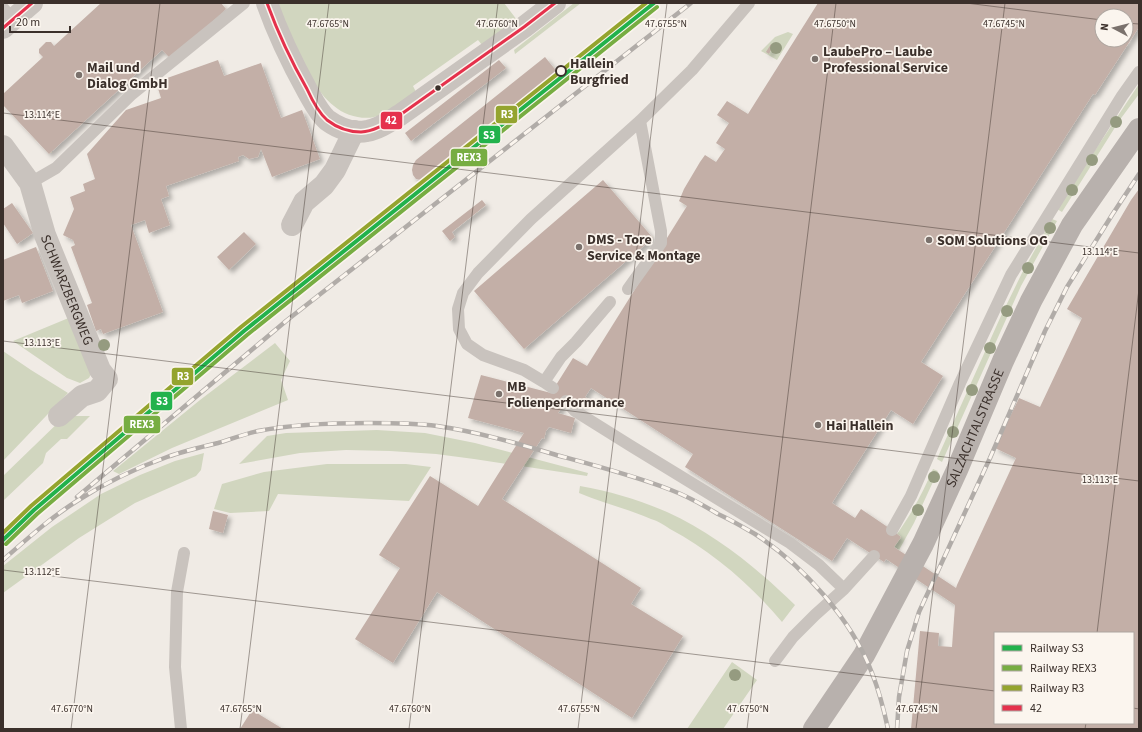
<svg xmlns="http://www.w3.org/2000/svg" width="1142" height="732" viewBox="0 0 1142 732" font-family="'Source Sans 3',sans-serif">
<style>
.green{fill:#d1d6bf}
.building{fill:#c3afa7;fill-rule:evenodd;filter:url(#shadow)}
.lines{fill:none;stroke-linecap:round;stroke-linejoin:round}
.service{stroke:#c9c3be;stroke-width:12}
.minor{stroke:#c9c3be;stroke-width:22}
.tertiary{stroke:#c9c3be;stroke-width:22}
.primary{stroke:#b8b1ad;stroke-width:22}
.rail-casing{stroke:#b1aca8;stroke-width:4.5}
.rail{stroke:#fbf5ee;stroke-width:3;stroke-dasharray:9;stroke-linecap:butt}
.bus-1-casing{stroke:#fbf5ee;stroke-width:6}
.bus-1{stroke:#e5314c;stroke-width:3}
.rail-1-casing{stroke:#fbf5ee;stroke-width:7}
.rail-2-casing{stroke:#fbf5ee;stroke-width:7}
.rail-3-casing{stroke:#fbf5ee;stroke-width:7}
.rail-1{stroke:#22b24c;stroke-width:4}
.rail-2{stroke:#77ad42;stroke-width:4}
.rail-3{stroke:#94a42e;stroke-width:4}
.tree{fill:#959b80}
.ticks{fill:none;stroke:#3b302b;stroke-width:1;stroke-opacity:0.45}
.poi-dot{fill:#7a716c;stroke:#fbf5ee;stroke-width:1.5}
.stop-dot{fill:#fbf5ee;stroke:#3b302b;stroke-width:2}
.bus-dot{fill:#3b302b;stroke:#fbf5ee;stroke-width:1.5}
.labels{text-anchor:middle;stroke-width:3.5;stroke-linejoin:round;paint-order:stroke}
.poi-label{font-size:14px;font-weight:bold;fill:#3b302b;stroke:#fbf5ee;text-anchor:start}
.stop-label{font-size:14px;font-weight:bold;fill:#3b302b;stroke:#fbf5ee;text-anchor:start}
.street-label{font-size:14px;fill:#3b302b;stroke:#fbf5ee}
.ticks-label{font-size:10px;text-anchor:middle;fill:#3b302b;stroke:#fbf5ee;stroke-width:3.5;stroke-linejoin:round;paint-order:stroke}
.line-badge{stroke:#fbf5ee;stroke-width:1.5}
.badge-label{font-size:11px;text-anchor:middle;font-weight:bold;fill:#fff}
</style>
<defs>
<filter id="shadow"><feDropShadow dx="3.5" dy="3.5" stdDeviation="2" flood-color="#0004"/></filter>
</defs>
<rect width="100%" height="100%" fill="#f0ebe5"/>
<path class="green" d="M275,3H504L517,20L482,45L478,40L413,86L416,92C403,101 390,113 374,117C362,120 344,115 334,106C316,92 306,68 296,47C289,32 282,18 275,3Z
M574,3H581L515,54L514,50Z
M788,32L793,34L777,60L761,51L775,37Z
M1139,84V94L1119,121L1062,212L1057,209L1066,194Z
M1052,219L1057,221L1021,286L942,462L937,459L1000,318L1022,273Z
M71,317L94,368L89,378L80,383L67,378L13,341Z
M275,343L290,361L281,380L288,400L172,448L119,474L113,471L200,400Z
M3,351L31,370L68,393L3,461Z
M65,416H90L67,439H61L46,453L43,463L3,501V476Z
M377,430L425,433L475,443L588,473L587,476L474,459L436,454L390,451L346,450L300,453L239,464L267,436L286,433Z
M204,453L201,470L196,476L135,503L79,538L3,593V566L52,527L101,494L140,475L175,461Z
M327,464H406L431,467L409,501L278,494L269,511L230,513L214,509L222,484L264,472Z
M933,469L938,471L914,523L899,550L894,547L901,537L897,534C912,513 923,492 933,469Z
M580,486C610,491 639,500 667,512C715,534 757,568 795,605L782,622C751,585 713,552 670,529C664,525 658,521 651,519C628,509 603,503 579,493Z
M732,662L757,680L723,729H687Z"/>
<path class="building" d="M101,3H221L226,9L171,59L162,50L49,154L3,105V94L43,57L39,53V49L46,42H51L54,46Z
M818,3H1139V27L1095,95L1093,94L921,362L943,376L913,424L891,410L832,503L855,518L861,509L892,530L901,537L894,547L956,588L957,585L1016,458L995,448L1019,398L1040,407L1082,318L1067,309L1131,200L1139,189V729H911L920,631L939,633L938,646L952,647L955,605L886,559L884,562L847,538L832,561L685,467L693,454L591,388L585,397L588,399L583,407L569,397L558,413L575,418L571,433L549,427L546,431L544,439L542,438L502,499L641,588L631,604L683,636L632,718L437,592L393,663L355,639L400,568L379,555L430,476L478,506L524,433L468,418L481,375L551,393L573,358L587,366L687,206L679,201L684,189L700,162L705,155L716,162L725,149L716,143L729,123L717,115L727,101L748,114ZM1102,16H1126V40H1102ZM995,633H1133V723H995Z
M771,44L773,46L769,54L766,52Z
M545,57L558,73L427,177L422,180L416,179L413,175L412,170L413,165L416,160Z
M218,60L224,76L261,63L281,118L302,110L320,159L272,177L261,149L258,157L249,159L243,155L238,157L239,161L166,186L169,196L161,199L170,225L149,233L145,220L131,225L163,312L103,334L101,329L96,331L87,305L92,303L71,247L75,245L73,240L63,235L74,209L70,197L85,191L83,184L95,179L87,154L126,110L161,98L156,82Z
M499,60L506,68L411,141L405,133Z
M603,180L653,238L524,349L474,291Z
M482,200L486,205L452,232L455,237L450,241L442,231Z
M12,203L33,233L17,244L3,223V209Z
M244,232L256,244L229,270L217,257Z
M36,247L53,291L22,303L19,295L3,301V260Z
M213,511L228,515L223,533L209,529Z
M252,710L283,729H240Z"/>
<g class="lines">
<path class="service" d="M3,8L13,19
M30,183L56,168L132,94L244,3
M628,289L661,243V231L640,121
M544,382L561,357L576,342L610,302
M553,388L544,382L524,370L483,355L467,344L459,329L458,309L463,293L478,273L531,219L640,121L692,70L749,3
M566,401L575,411L631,446L790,543L819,565L844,589
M892,530L911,496L960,383L1011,275L1122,96L1139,72
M775,661L793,637L815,615L844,589L874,556
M181,729L175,667L177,592L184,553"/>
<g class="minor">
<path id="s1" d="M3,146L30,183L45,235L100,370L107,379L97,391L82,396L59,416"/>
<path d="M292,225L304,202L324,185L335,170L354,131"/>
</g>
<path class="tertiary" d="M267,3C278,34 292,63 308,92C313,101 319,113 327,120C338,128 353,134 367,131C379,129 390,121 400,115L524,27L555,3
M3,28L32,3"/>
<path class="primary" id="s2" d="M814,729L864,655L923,544L957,470L1003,361L1031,301L1072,225L1139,129"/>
<defs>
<path id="rail" d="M77,497L286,321L691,3
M3,560C27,539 50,518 77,501C105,483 136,468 167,457C184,451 201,447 218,443C231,439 245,434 258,431C294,424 332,423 369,423C391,423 415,423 437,426C479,432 519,444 560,456C597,466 635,476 671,490C687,496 703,505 718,514C731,520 743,527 755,534C803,565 852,620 872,673C879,691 884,710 888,729
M897,729L899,697L907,651L919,612L990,458L1045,331L1067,287L1112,215L1139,174"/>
</defs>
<use href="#rail" class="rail-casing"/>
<use href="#rail" class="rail"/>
<defs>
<path id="bus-1" d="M267,3C278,33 291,61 307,89C312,100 318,112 327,120C336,127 349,132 361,132C376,131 388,122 400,115L524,27L555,3
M3,28L32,3"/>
</defs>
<use href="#bus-1" class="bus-1-casing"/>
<use href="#bus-1" class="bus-1"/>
<defs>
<path id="rail-1" d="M3,540L34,510L244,331L654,3"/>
<path id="rail-2" d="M6,544L37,514L247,335L657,7"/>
<path id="rail-3" d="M3,533L31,506L241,327L646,3"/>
</defs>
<use href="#rail-1" class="rail-1-casing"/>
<use href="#rail-2" class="rail-2-casing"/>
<use href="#rail-3" class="rail-3-casing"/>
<use href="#rail-1" class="rail-1"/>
<use href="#rail-2" class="rail-2"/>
<use href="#rail-3" class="rail-3"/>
</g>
<g class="tree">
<circle cx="776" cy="48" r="6"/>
<circle cx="1116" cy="122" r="6"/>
<circle cx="1092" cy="160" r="6"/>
<circle cx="1072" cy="190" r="6"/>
<circle cx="1050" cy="228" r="6"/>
<circle cx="1028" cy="268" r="6"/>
<circle cx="1007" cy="311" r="6"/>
<circle cx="104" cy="345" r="6"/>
<circle cx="990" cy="348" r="6"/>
<circle cx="972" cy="390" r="6"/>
<circle cx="953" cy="432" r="6"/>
<circle cx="934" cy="477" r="6"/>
<circle cx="918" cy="510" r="6"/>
<circle cx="735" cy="675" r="6"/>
</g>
<path class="ticks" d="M966,3L1102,20M1126,23L1139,24M3,113L1139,253M3,341L1139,481M3,570L995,691M1097,633L1139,289M1133,708L1139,709M71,729L160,3M240,729L329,3M409,729L498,3M578,729L667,3M747,729L836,3M916,729L1005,3M1085,729L1086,723"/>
<g class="poi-dot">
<circle cx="815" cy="59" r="4"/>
<circle cx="79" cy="75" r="4"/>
<circle cx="929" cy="240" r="4"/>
<circle cx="579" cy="247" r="4"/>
<circle cx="499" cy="394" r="4"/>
<circle cx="818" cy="425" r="4"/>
</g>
<circle class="stop-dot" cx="561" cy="71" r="5"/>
<circle class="bus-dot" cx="438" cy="88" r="3.5"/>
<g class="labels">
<g class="poi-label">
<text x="823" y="56">LaubePro – Laube<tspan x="823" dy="16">Professional Service</tspan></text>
<text x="87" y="72">Mail und<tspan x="87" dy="16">Dialog GmbH</tspan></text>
<text x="587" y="244">DMS - Tore<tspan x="587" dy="16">Service &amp; Montage</tspan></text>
<text x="937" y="245">SOM Solutions OG</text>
<text x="507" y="391">MB<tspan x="507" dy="16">Folienperformance</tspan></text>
<text x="826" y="430">Hai Hallein</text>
</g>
<g class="stop-label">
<text x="570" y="68">Hallein<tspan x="570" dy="16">Burgfried</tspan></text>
</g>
<g class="street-label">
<text dy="5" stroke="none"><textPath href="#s1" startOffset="159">SCHWARZBERGWEG</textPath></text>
<text dy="5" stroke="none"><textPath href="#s2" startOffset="342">SALZACHTALSTRASSE</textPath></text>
</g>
</g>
<g class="ticks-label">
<text x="1004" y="27">47.6745°N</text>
<text x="328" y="27">47.6765°N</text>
<text x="497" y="27">47.6760°N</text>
<text x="666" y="27">47.6755°N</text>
<text x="835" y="27">47.6750°N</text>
<text x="42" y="118">13.114°E</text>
<text x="1100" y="255">13.114°E</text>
<text x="42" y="346">13.113°E</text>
<text x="1100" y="483">13.113°E</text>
<text x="42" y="575">13.112°E</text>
<text x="72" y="712">47.6770°N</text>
<text x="241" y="712">47.6765°N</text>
<text x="410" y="712">47.6760°N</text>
<text x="579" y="712">47.6755°N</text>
<text x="748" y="712">47.6750°N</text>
<text x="917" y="712">47.6745°N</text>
</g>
<g class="line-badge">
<rect x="495" y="105" width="23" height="19" rx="4" fill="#94a42e"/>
<rect x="380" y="111" width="23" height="19" rx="4" fill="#e5314c"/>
<rect x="478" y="125" width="23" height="19" rx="4" fill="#22b24c"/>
<rect x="450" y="148" width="38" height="19" rx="4" fill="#77ad42"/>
<rect x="171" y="367" width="23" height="19" rx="4" fill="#94a42e"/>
<rect x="150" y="391" width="23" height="20" rx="4" fill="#22b24c"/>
<rect x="123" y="415" width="38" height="19" rx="4" fill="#77ad42"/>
</g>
<g class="badge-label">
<text x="507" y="118">R3</text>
<text x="391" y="124">42</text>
<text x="489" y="139">S3</text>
<text x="469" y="161">REX3</text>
<text x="183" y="380">R3</text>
<text x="162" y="405">S3</text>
<text x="142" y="428">REX3</text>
</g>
<rect width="1142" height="732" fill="none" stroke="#3b302b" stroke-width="8"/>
<rect x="994" y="632" width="140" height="92" fill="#fbf5ee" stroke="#aea6a0"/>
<rect x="1002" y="645" width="20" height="6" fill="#22b24c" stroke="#aea6a0"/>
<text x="1030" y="652" font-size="12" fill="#3b302b">Railway S3</text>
<rect x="1002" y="665" width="20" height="6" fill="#77ad42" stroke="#aea6a0"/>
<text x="1030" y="672" font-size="12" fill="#3b302b">Railway REX3</text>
<rect x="1002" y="685" width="20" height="6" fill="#94a42e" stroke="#aea6a0"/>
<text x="1030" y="692" font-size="12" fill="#3b302b">Railway R3</text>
<rect x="1002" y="705" width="20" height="6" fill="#e5314c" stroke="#aea6a0"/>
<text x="1030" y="712" font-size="12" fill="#3b302b">42</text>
<g transform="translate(1114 28) rotate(277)"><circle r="19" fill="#fbf5ee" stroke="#aea6a0"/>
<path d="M0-3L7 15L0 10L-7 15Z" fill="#7a716c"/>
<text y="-6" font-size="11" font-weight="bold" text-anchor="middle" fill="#3b302b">N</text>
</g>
<path d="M10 26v6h60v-6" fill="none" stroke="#3b302b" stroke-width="2"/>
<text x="16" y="26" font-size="12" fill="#3b302b" stroke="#fbf5ee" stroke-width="3" paint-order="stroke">20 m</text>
</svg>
